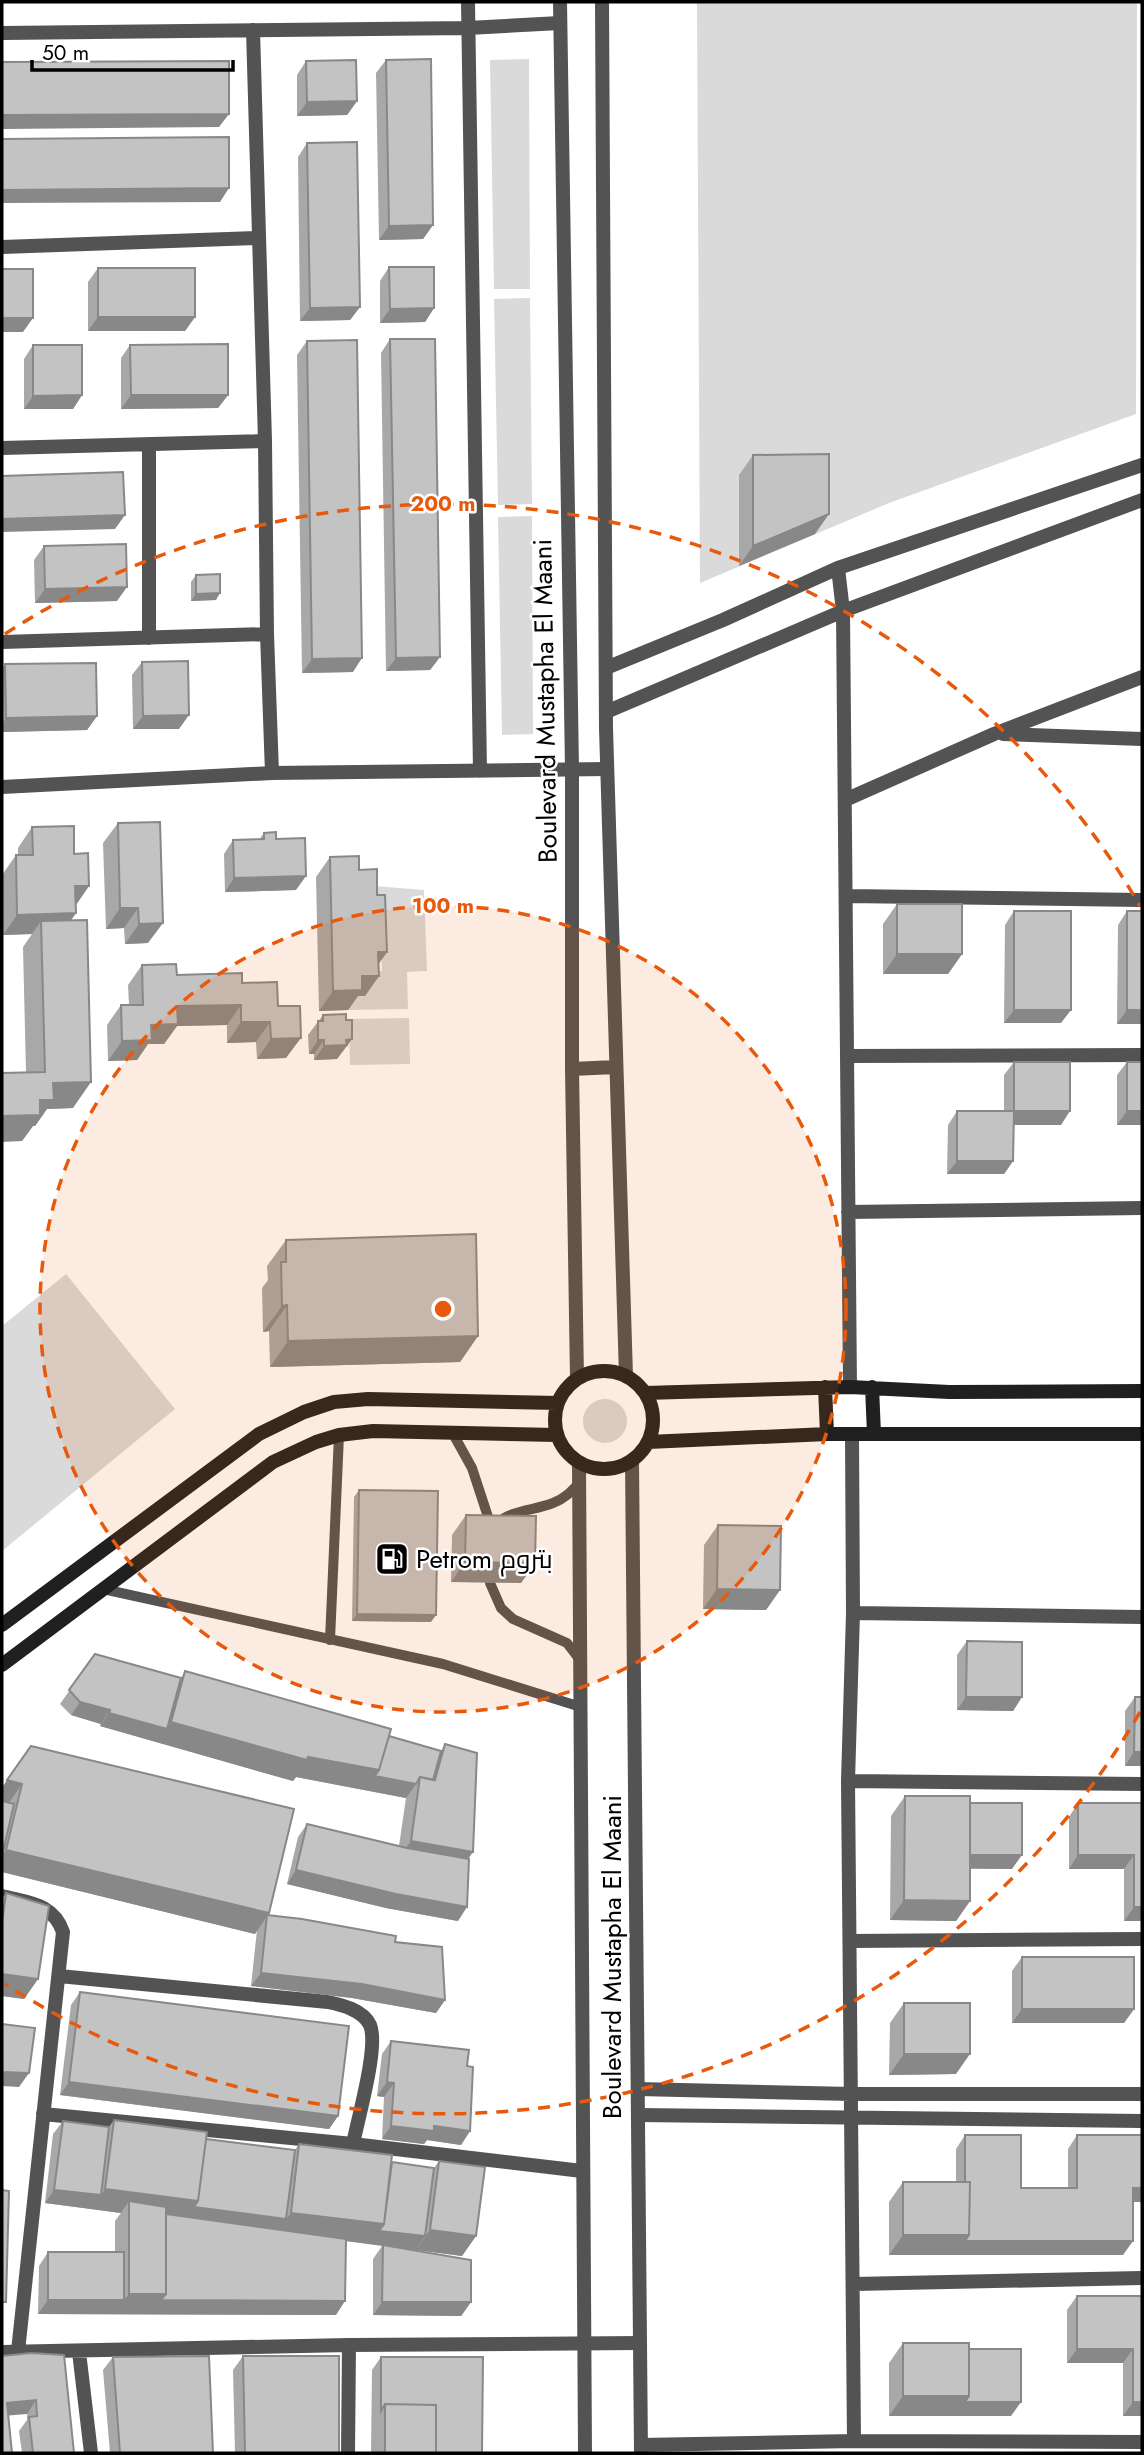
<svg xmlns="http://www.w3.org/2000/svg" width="1144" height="2455" viewBox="0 0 1144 2455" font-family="Jost,Cairo,sans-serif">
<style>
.green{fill:#dadada}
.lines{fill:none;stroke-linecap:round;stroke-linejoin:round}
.service{stroke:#535353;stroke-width:10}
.minor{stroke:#535353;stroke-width:14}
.tertiary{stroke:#535353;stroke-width:14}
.secondary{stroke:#202020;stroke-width:14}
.wall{fill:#a8a8a8}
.shaded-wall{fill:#888}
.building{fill:#c3c3c3;stroke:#888;stroke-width:2}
.ring{fill:none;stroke:#e8590c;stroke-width:3.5;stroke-dasharray:12 9}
.labels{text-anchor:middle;stroke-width:5;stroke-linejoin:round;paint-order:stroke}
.street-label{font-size:26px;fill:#000;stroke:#fff}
.poi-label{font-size:26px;fill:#000;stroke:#fff;text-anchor:start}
.centre{fill:#e8590c;stroke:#fff;stroke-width:3.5}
.ring-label{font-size:21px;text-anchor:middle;font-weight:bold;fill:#e8590c;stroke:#fff;stroke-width:5;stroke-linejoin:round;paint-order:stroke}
</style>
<rect width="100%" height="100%" fill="#fff"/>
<path class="green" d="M697,2H1137L1136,414L889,503L700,583Z
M529,59L530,289H494L490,60Z
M530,298L532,504L498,505L494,299Z
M532,516L533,734L502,735L498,517Z
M362,885L424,890L427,971L407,972L408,1009L348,1010V996L364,972L382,971L380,915Z
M409,1018L410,1064L350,1065L349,1019Z
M66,1274L175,1409L2,1551V1326Z
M583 1421a22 22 0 1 1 44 0a22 22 0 1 1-44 0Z"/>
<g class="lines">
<path class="service" d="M452,1432L472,1468L492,1529
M496,1524C513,1509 533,1511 553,1503C564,1499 571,1492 579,1483
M490,1583L501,1608L513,1619L567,1643L580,1660
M103,1589L443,1664L581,1707
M330,1640L339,1435"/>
<path class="minor" d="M468,2L480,771
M253,30L265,441L267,634L272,773
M2,33L468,28L560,23
M2,247L258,238
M149,444V638
M2,448L265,441
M838,568L843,611L850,1387
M2,642L267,634
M606,668L723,620L838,568L1142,465
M606,712L843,611L1142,500
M1003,734L1142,739
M2,787L272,773L607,769
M845,800L994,734L1142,677
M847,896L1142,900
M847,1056L1142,1055
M848,1212L1142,1208
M852,1434L853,1613L848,1781L854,2441
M853,1613L1142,1617
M848,1781L1142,1784
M2,1896C28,1903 53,1903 63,1932L18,2351
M851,1941L1142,1939
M59,1976L328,2002C342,2005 363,2010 370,2025C379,2046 358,2118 353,2144
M638,2089L852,2094H1142
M43,2114L353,2144L582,2171
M638,2115L1142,2121
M854,2284L1142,2278
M2,2352L349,2345L640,2343
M79,2352L91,2453
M641,2445L854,2441L1142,2442
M348,2453L349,2345"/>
<path class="tertiary" d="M560,2L572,769V1069L577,1378
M602,2L606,728L626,1376
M572,1069L615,1067
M632,1460L641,2453
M579,1463L585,2453"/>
<path class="secondary" d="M555 1420a49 49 0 1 1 98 0a49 49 0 1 1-98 0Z
M825,1387L827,1434
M872,1387L874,1434
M645,1393L850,1387L949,1392L1142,1391
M648,1442L827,1434H1142
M2,1625L259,1434L304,1412L334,1402L368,1399L558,1403
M2,1665L273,1462L316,1442L339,1435L373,1431L557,1435"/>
</g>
<path class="wall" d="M386,60L433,225L423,239L379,240L376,73Z
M306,61L357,101L347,115L297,116V75Z
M307,143L360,307L350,320L300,321L298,157Z
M389,267L434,308L425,322L380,323V281Z
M98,268L195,317L185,331H88V282Z
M390,339L440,657L430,670L386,671L381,353Z
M307,341L353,672L302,673L297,355Z
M33,345L82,395L73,409H24V359Z
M130,345L228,395L218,408L121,409V358Z
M753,455L815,534L739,566V475Z
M44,546L117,601L35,603L34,560Z
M196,575L216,600L191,601V582Z
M142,662L179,729H133L132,675Z
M5,664L97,716L87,730L2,732V669Z
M118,823L148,943L125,944L124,928L106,929L103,843Z
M32,827L74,854L89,886L76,905V913L71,920L73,1108L47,1109L35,1126H33L22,1141L26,1072L23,947L32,934L3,935L2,875L16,855H18V848Z
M264,833L276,839L296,890L225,892L224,854L233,840H259Z
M330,857L359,870L377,895L387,952L379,963V976L365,996H358L348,1010L319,1011L316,877Z
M897,904L962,954L948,974H883V924Z
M1014,911L1061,1023H1004L1005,925Z
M1127,911H1142V1024H1117L1118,925Z
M142,965L177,975L242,983L278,1006L286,1058L257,1059L256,1042L227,1043V1025L177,1026L164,1044H148L137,1060L108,1061L107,1025L121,1005H129L128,985Z
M323,1015L346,1020L352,1039L337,1059L314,1060V1054H309L308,1035Z
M1014,1062L1061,1125H1014L1013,1161L1004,1174H947L948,1125L957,1111H1004V1075Z
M1127,1062H1142V1125H1117V1075Z
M286,1240L478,1336L460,1362L270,1367L269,1331L263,1332L262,1288L268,1280L267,1266Z
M359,1490L431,1622L352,1621L354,1497Z
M466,1515L535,1563L521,1583L451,1582L452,1535Z
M718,1525L780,1590L766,1610L703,1609L704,1545Z
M967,1641L1022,1697L1013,1711L957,1710V1655Z
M95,1654L181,1678L185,1671L389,1736L441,1751L445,1744L469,1859L458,1921L386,1908L287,1884L298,1837L307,1824L399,1846L406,1798L296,1777L293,1781L100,1726L101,1724L71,1715L60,1704Z
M1135,1697L1142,1766H1125V1711Z
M31,1746L268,1915L395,1942L445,2000L436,2013L352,1998L251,1986L257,1930L255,1934L2,1872V1788Z
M905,1796L970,1803L1012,1869H970V1901L956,1921L890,1920L891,1816Z
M1078,1803H1142V1921H1124V1869H1069V1817Z
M6,1893L38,1979L24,1999L2,1996V1899Z
M1022,1957L1134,2009L1124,2023H1012V1971Z
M80,1992L338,2116L329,2129L60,2095L71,2005Z
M904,2003L956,2074L889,2075L890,2023Z
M391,2041L467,2066L470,2131L461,2145L427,2140L424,2144L382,2139L384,2097L377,2096L382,2054Z
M114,2120L206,2139L295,2150L299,2144L392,2162L434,2168L439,2161L476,2236L462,2256L394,2247L471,2302L461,2316L373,2315V2259L382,2246L346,2241L336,2315L38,2314L39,2266L48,2252H115V2221L121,2213L45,2203L53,2134L63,2121L109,2127Z
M965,2135L1021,2188H1068V2149L1077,2135H1142V2202H1133L1123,2255H889V2202L903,2182H956V2149Z
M1077,2296H1142V2416H1123V2363H1067V2310Z
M903,2343L969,2349L1011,2416H889V2363Z
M31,2353L74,2453H22L19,2431L27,2420V2414L2,2356Z
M243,2356L339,2453H235L233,2370Z
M113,2357L213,2453H110L103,2370Z
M381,2357L482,2453H371L372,2370Z"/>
<path class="shaded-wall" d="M357,101L347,115L297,116L307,102Z
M229,114L219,127L2,129V115Z
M229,188L220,202L2,203V190Z
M433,225L423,239L379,240L389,226Z
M360,307L350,320L300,321L310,308Z
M434,308L425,322L380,323L390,309Z
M98,317H195L185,331H88Z
M2,318H33L23,332H2Z
M82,395L73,409H24L33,396Z
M131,395H228L218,408L121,409Z
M829,514L815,534L739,566L753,546Z
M125,515L115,529L2,532V519Z
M127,587L117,601L35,603L45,589Z
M220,593L216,600L191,601L196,594Z
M440,657L430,670L386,671L396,658Z
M362,658L353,672L302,673L312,659Z
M189,715L179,729H133L143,716Z
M97,716L87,730L2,732V724L6,718Z
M306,876L296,890L225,892L234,878Z
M75,886H89L75,906Z
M120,908H138L124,928L106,929Z
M76,913L62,933L41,921L32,934L3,935L17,915Z
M163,923L148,943L125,944L139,924Z
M378,952H387L373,972Z
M897,954H962L948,974H883Z
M362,976H379L365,996H358L348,1010L319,1011L333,991Z
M241,1005L227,1025L177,1026L164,1044H148L137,1060L108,1061L122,1041L151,1025L177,1006Z
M1014,1010H1071L1061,1023H1004Z
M1127,1010H1142V1024H1117Z
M241,1022H270L256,1042L227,1043Z
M301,1038L286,1058L257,1059L271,1039Z
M352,1039L337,1059L314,1060L324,1046L346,1040Z
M318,1040H324L314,1054H309Z
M91,1082L73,1108L47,1109L35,1126H33L22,1141L2,1142V1116L53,1083Z
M1014,1111H1070L1061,1125H1004Z
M1127,1111H1142V1125H1117Z
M957,1161H1013L1004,1174H947Z
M287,1305L269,1331L263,1332L282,1306Z
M478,1336L460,1362L270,1367L288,1341Z
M465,1562L535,1563L521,1583L451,1582Z
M717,1589L780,1590L766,1610L703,1609Z
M357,1614L436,1615L431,1622L352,1621Z
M966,1697H1022L1013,1711L957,1710Z
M80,1702L110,1710L101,1724L71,1715Z
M109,1713L167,1729L171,1722L308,1757L379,1770L416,1784L406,1798L296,1777L293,1781L100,1726Z
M1134,1752H1142V1766H1125Z
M7,1780L22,1784L8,1804L2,1803V1788Z
M411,1841L473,1852L459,1872L397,1861Z
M6,1850L269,1913L255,1934L2,1872V1856Z
M966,1855H1022L1012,1869L956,1868Z
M1078,1855H1134L1124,1869H1069Z
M296,1870L467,1907L458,1921L386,1908L287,1884Z
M904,1900L970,1901L956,1921L890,1920Z
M1134,1907H1142V1921H1124Z
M261,1973L362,1984L445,2000L436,2013L352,1998L251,1986Z
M2,1974L38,1979L24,1999L2,1996Z
M1022,2009H1134L1124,2023H1012Z
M904,2054H970L956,2074L889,2075Z
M2,2072L29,2073L19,2087L2,2086Z
M69,2082L338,2116L329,2129L60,2095Z
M387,2082L394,2083L384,2097L377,2096Z
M391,2126H434L470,2131L461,2145L427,2140L424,2144L382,2139Z
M1133,2188H1142V2202H1124Z
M105,2189L198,2201L184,2221L129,2201L121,2213L91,2209Z
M54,2190L101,2195L91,2209L45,2203Z
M194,2207L286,2219L291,2213L384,2224L370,2244L184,2221Z
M430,2230L476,2236L462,2256L416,2250Z
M379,2231L425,2236L416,2250L370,2244Z
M903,2235H969L1133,2241L1123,2255H889Z
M129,2294H166L345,2301L336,2315L38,2314L48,2300H124Z
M382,2302H471L461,2316L373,2315Z
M1077,2349H1133L1123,2363H1067Z
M903,2396H969L1021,2402L1011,2416H889Z
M36,2400L27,2414L2,2416L7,2403Z
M1133,2402H1142V2416H1123Z"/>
<path class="building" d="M431,59L433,225L389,226L386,60Z
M356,60L357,101L307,102L306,61Z
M229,61V114L2,115V62Z
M229,137V188L2,190V139Z
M357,142L360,307L310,308L307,143Z
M389,267H434V308L390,309Z
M98,268H195V317H98Z
M2,269H33V318H2Z
M390,339H435L440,657L396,658Z
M357,340L362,658L312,659L307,341Z
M228,344V395H131L130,345Z
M33,345H82V395L33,396Z
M829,454V514L753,546V455Z
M123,472L125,515L2,519V476Z
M126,544L127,587L45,589L44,546Z
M220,574V593L196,594V575Z
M188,661L189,715L143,716L142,662Z
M96,663L97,716L6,718L5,664Z
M160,822L163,923L139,924L138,908H120L118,823Z
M74,826V854L88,853L89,886H75L76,913L17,915L16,855H33L32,827Z
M276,832V839L305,838L306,876L234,878L233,840L264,839V833Z
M359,856V870L377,869V895H385L387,952H378L379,976H362V990L333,991L330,857Z
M897,904H962V954H897Z
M1014,911H1071V1010H1014Z
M1127,911H1142V1010H1127Z
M87,920L91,1082L53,1083L54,1100H40V1115L2,1116V1073L45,1072L41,921Z
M176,964L177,975L242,973V983L277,982L278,1006H300L301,1038L271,1039L270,1022H241V1005L177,1006L178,1024L151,1025L152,1040L122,1041L121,1005H143L142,965Z
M346,1014V1020H352V1039L346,1040L347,1045L324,1046V1040H318V1021H323V1015Z
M1014,1062H1070V1111H1014Z
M1127,1062H1142V1111H1127Z
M957,1111H1014L1013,1161H957Z
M476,1234L478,1336L288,1341L287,1305L282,1306L281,1262H286V1240Z
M359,1490L438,1491L436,1615L357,1614Z
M466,1515L536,1516L535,1563L465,1562Z
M718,1525L781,1526L780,1590L717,1589Z
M967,1641L1022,1642V1697H966Z
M95,1654L181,1678L167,1729L109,1713L110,1710L80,1702L69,1690Z
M185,1671L391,1729L379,1770L308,1757L307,1760L171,1722Z
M1135,1697H1142V1752H1134Z
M389,1736L441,1751L433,1780L420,1777L416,1784L375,1776L379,1770Z
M445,1744L477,1753L473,1852L411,1841L420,1777L435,1780Z
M31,1746L294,1809L269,1913L6,1850L22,1784L7,1780Z
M905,1796H970V1901L904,1900Z
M2,1801L14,1804L2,1856Z
M970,1803H1022V1855H970Z
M1078,1803H1142V1907H1134V1855H1078Z
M307,1824L407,1848L469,1859L467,1907L396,1894L296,1870Z
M6,1893L49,1906L38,1979L2,1974V1923Z
M267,1915L302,1919L396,1936L395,1942L442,1947L445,2000L362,1984L261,1973Z
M1022,1957H1134V2009H1022Z
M80,1992L349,2026L338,2116L69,2082Z
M904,2003H970V2054H904Z
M2,2024L35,2028L29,2073L2,2072Z
M391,2041L469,2050L467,2066L473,2067L470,2131L434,2126V2131L391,2126L394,2083L387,2082Z
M114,2120L207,2132L198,2201L105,2189Z
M63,2121L109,2127L101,2195L54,2190Z
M965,2135H1021V2188H1077V2135H1142V2188H1133V2241H965L969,2235L970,2182H965Z
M206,2139L295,2150L286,2219L194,2207L198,2201Z
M299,2144L392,2155L384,2224L291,2213Z
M439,2161L485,2167L476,2236L430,2230Z
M392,2162L434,2168L425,2236L379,2231L384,2224Z
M903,2182H970L969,2235H903Z
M2,2190L9,2191L6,2302H2Z
M129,2201L166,2207V2294H129Z
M166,2214L346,2239L345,2301L161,2300L166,2294Z
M383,2245L471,2260V2302H382Z
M48,2252H124V2300H48Z
M1077,2296H1142V2402H1133V2349H1077Z
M903,2343H969V2396H903Z
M969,2349H1021V2402H965L969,2396Z
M31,2353L64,2355L74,2453H33L29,2417L37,2416L36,2400L7,2403L12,2453H2V2356Z
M209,2356L213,2453H120L113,2357Z
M243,2356H339V2453H245Z
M381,2357H483L482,2453H436V2405L385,2404L381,2411Z
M385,2404L436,2405V2453H385Z"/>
<circle cx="443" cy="1309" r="403" fill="#e8590c" fill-opacity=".12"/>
<g class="ring">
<circle cx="443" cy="1309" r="403"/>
<path d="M1140 1712A805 805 0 0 1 5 1984M5 634A805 805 0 0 1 1140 906"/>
</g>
<defs>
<symbol id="fuel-square" viewBox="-11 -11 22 22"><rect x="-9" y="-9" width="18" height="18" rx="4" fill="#000" stroke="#fff"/><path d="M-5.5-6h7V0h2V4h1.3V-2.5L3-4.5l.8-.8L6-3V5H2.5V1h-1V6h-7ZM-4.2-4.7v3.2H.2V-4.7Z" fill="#fff"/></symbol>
</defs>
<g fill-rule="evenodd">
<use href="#fuel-square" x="373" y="1540" width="38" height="38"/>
</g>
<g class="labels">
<g class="street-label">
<text transform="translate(545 701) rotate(-91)" y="9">Boulevard Mustapha El Maani</text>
<text transform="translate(612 1957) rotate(-90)" y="9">Boulevard Mustapha El Maani</text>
</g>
<g class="poi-label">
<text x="416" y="1568">Petrom بتروم</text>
</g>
</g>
<circle cx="443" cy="1309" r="10" class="centre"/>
<g class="ring-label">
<text x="443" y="511">200 m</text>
<text x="443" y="913">100 m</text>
</g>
<rect width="1144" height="2455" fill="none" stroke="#000000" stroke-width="7"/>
<path d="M32 60v10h201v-10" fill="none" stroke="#000000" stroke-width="3.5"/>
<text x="42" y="60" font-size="21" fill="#000000" stroke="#ffffff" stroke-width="5" paint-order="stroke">50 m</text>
</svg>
